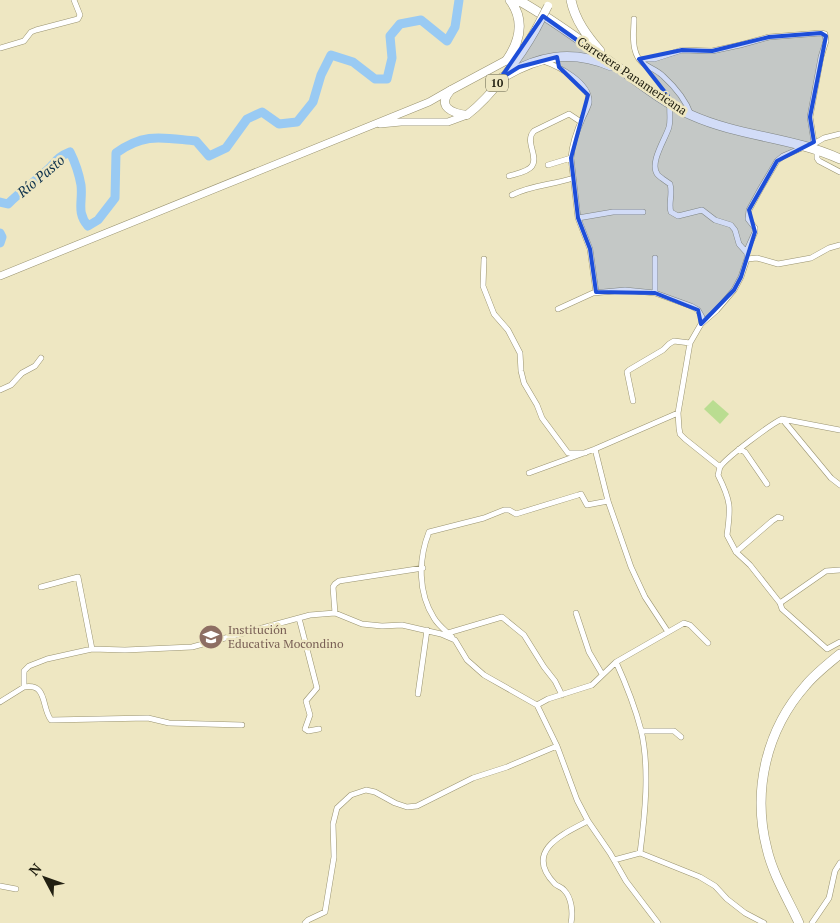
<svg xmlns="http://www.w3.org/2000/svg" width="840" height="923" viewBox="0 0 840 923" font-family="'PT Serif',serif">
<style>
.green{fill:#badd91}
.lines{fill:none;stroke-linecap:round;stroke-linejoin:round}
.river{stroke:#99caf3;stroke-width:9}
.street-casing{stroke:#999370;stroke-width:6}
.secondary-casing{stroke:#999370;stroke-width:8}
.primary-casing{stroke:#999370;stroke-width:9}
.highway-casing{stroke:#999370;stroke-width:10}
.street{stroke:#fff;stroke-width:5}
.secondary{stroke:#fff;stroke-width:7}
.primary{stroke:#fff;stroke-width:8}
.highway{stroke:#fff;stroke-width:9}
.primary-bridge-casing{stroke:#999370;stroke-width:9;stroke-linecap:butt}
.primary-bridge{stroke:#fff;stroke-width:8}
.marked{fill:#1d4ed8;fill-opacity:0.2;stroke:#1d4ed8;stroke-width:4;stroke-linejoin:round}
.labels{text-anchor:middle;stroke-width:5;stroke-linejoin:round;paint-order:stroke}
.shield{fill:#eee7c2;stroke:#5f5c47;stroke-width:1}
.shield-label{font-size:11px;font-weight:bold;fill:#222012}
.street-label{font-size:12px;fill:#222012;stroke:#eee7c2}
.education-label{font-size:12px;fill:#785e54;stroke:#eee7c2;text-anchor:start}
.water-label{font-size:14px;font-style:italic;fill:#0a2f4a;stroke:#eee7c2}
</style>
<rect width="100%" height="100%" fill="#eee7c2"/>
<path class="green" d="M713,400L729,414L720,424L704,409Z"/>
<g class="lines">
<path class="river" d="M0,202L8,204C20,192 33,183 45,172C56,163 55,158 70,152C75,162 79,174 81,185C83,202 76,212 88,226L98,220L115,198L116,153C145,132 163,138 196,141L209,156L226,148L247,119L262,112L279,124L297,122L313,102L321,75L331,55L353,62L375,79H387L392,58L390,36L400,24L421,20L447,41L455,27L459,0
M0,233L2,237L0,243"/>
<defs>
<path id="street" d="M634,19C634,29 632,40 635,50C639,67 653,66 663,76C675,87 686,100 691,115
M0,48L24,41L31,32L36,30L78,19L80,15L74,0
M639,59H654L682,50L712,51L740,45L769,37L821,33L825,34L826,41L821,57L810,117L814,142
M543,61C558,66 591,83 589,103C588,107 585,113 583,117C577,130 572,144 571,158L578,218L590,249L596,292
M670,104C669,112 671,120 669,127C666,138 648,164 658,175C661,178 666,181 670,184C673,194 668,204 671,212L678,216L702,210L715,220L731,225L735,230L739,244L747,253
M812,145L824,138L840,134
M817,149V158L819,161L840,172
M548,165L571,158
M509,176C515,174 528,172 532,166C539,156 524,141 534,131L569,114L581,122
M512,195C531,185 553,185 573,178
M578,218L613,212H643
M655,258V293
M484,259L483,286L494,314L508,330L520,353L521,371L524,383L537,405L542,418L568,453H585
M747,259L757,258L778,264L811,258L829,248L840,245
M558,309L593,293L625,290L655,293L691,306L698,310L702,317L701,324
M0,390L11,385L22,373L35,366L41,358
M633,401L627,372L629,370L663,350L669,344L674,341L690,343
M783,420L831,478L840,485
M840,430L782,419C771,424 727,457 720,467C719,470 719,472 718,475C731,501 731,507 727,535L736,552L750,565L780,603L782,609L827,649L840,642
M595,449L608,501L631,567L645,597L668,632
M739,449L745,452L767,484
M720,467L685,439L680,434L679,428L678,413L690,343L701,324L717,310L734,290L741,277L747,259V250L755,232V228L748,219L749,210L761,188L777,161L783,156L804,147
M529,473L595,449L678,413
M736,552L772,521L778,517L781,518
M41,587L78,577L92,649
M780,603L826,571L840,570
M335,613L333,587L335,584L339,581L423,568
M576,613L589,652L602,674
M299,618L317,688L306,701L310,715L305,729L308,731L319,729
M448,633L502,617L524,635L544,667L555,681L562,695
M452,637C447,632 438,625 434,618C418,593 418,560 429,532L484,518L504,510H509L516,514L578,495L581,494L587,505L608,501
M616,662C626,684 635,707 641,730C650,768 645,815 640,853
M24,687C48,683 41,707 51,720L148,718L169,723L242,725
M418,694L427,630
M0,702L24,687V671L29,666L47,659L92,649L125,650L192,647L310,615L335,613L362,624L382,626L402,625L441,634L455,640L467,660L484,675L537,705L557,746L577,800L588,821L610,853L626,881L658,923
M537,705L548,699L592,685L616,662L684,623L690,625L708,643
M641,731H674L681,737
M614,860L640,853L700,877L715,886L727,899L745,913L764,923
M0,886L16,889
M305,923L308,920L325,912L334,857L333,824L337,808L351,795L366,790L375,792L395,803L407,807L417,806L473,778L507,767L557,746
M571,923C573,913 572,898 564,890C562,887 557,886 555,884C523,851 563,834 588,821
M812,923L829,898L835,871L840,863"/>
<path id="secondary" d="M380,124L401,122H448L467,115
M0,276L429,102L450,90"/>
<path id="primary" d="M524,48L507,60L451,90C436,107 452,113 467,115C492,96 521,56 536,29"/>
<path id="highway" d="M518,0C549,17 580,40 609,61C636,80 662,102 691,115C740,137 793,137 840,159
M571,0C575,20 587,36 600,51
M507,60C520,41 525,20 510,0
M500,79C537,56 570,49 611,66
M799,923C788,899 773,875 767,849C752,791 766,730 806,685C815,674 828,664 840,654"/>
</defs>
<use href="#street" class="street-casing"/>
<use href="#secondary" class="secondary-casing"/>
<use href="#primary" class="primary-casing"/>
<use href="#highway" class="highway-casing"/>
<use href="#street" class="street"/>
<use href="#secondary" class="secondary"/>
<use href="#primary" class="primary"/>
<use href="#highway" class="highway"/>
<defs>
<path id="primary-bridge" d="M536,29L548,6"/>
</defs>
<use href="#primary-bridge" class="primary-bridge-casing"/>
<use href="#primary-bridge" class="primary-bridge"/>
</g>
<path class="marked" d="M543,16L663,101L668,96L639,59L682,50L712,51L769,37L821,33L826,36L810,117L814,142L777,161L749,210L755,232L741,277L734,290L701,324L698,310L655,293L596,292L590,249L578,218L571,158L588,95L559,67L557,57L519,67L500,79Z"/>
<defs>
<symbol id="school-disc" viewBox="-11 -11 22 22"><circle r="9.5" fill="#8d6e63" stroke="#eee7c2"/><path d="M0-5L7-2L0 1L-7-2ZM-4 1L0 2.5L4 1V4Q0 6-4 4Z" fill="#fff"/></symbol>
</defs>
<g fill-rule="evenodd">
<use href="#school-disc" x="197" y="623" width="28" height="28"/>
</g>
<g class="labels">
<rect class="shield" x="486" y="74.5" width="22" height="17" rx="4"/>
<g class="shield-label">
<text x="497" y="87">10</text>
</g>
<g class="street-label">
<text transform="translate(632 76) rotate(34)" y="4">Carretera Panamericana</text>
</g>
<g class="education-label">
<text x="228" y="634">Institución<tspan x="228" dy="14">Educativa Mocondino</tspan></text>
</g>
<g class="water-label">
<text transform="translate(41 176) rotate(-40)" y="5">Río Pasto</text>
</g>
</g>
<g transform="translate(45 878) rotate(311)" stroke="#eee7c2" stroke-width="4" paint-order="stroke">
<path d="M0-4L9 19L0 12L-9 19Z" fill="#222012"/>
<text y="-8" font-size="14" font-weight="bold" text-anchor="middle" fill="#222012">N</text>
</g>
</svg>
